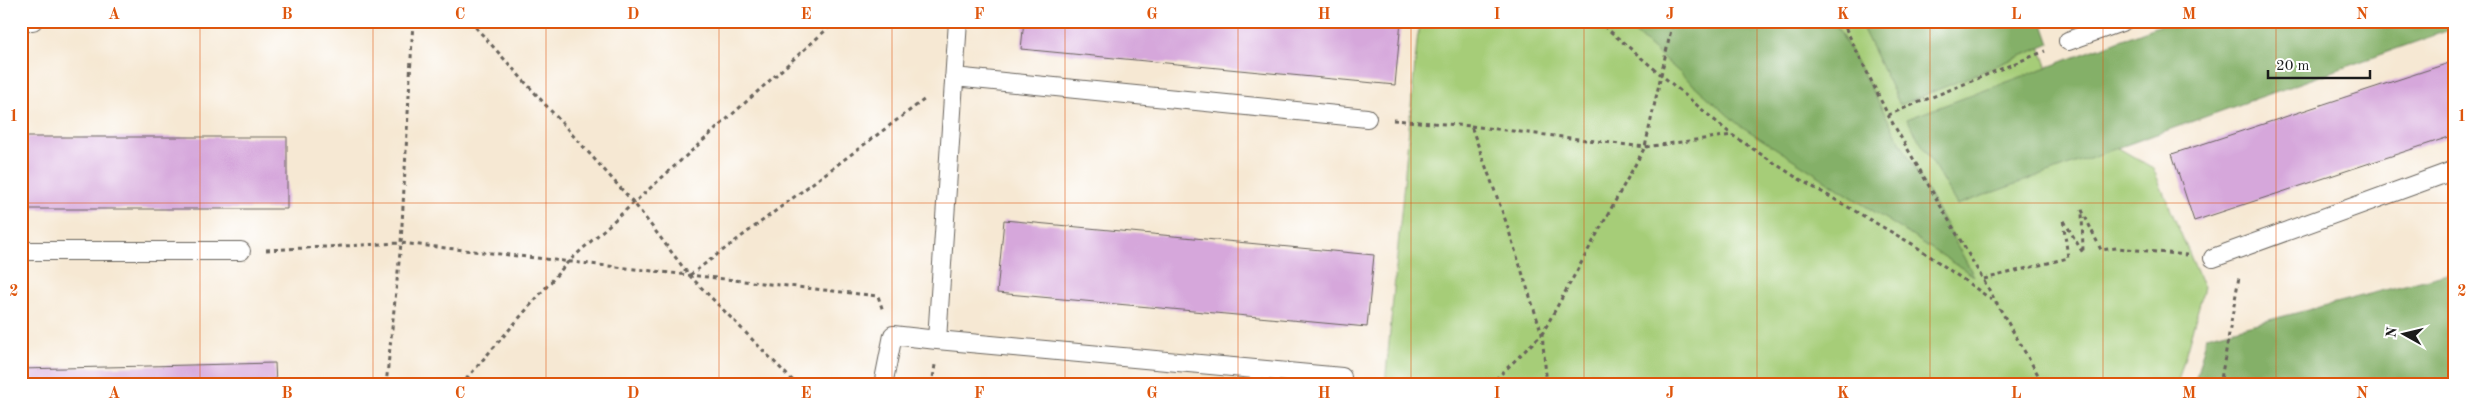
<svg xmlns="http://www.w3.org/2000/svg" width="2476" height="406" viewBox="0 0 2476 406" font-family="'Old Standard TT',serif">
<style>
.green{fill:#a6cd78;stroke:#61744a}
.forest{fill:#84b068;stroke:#506642}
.building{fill:#d6a7db}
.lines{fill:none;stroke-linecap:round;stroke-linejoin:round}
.lane-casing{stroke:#68635c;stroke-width:20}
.path{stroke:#68635c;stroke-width:3;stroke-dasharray:4 4;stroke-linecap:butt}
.lane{stroke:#fff;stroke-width:18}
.grid{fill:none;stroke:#de560d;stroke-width:1;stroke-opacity:0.55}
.neatline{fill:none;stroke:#de560d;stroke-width:2}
.grid-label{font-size:16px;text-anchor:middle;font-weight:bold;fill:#de560d}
</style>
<rect width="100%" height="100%" fill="#fff"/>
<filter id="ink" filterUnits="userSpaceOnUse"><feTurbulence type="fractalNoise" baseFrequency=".02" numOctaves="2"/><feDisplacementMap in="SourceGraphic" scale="10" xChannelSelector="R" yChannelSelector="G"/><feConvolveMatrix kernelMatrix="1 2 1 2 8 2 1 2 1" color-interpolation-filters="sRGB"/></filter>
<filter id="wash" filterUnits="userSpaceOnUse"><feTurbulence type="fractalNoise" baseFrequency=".0096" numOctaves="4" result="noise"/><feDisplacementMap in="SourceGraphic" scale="20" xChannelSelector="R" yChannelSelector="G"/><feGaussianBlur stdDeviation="1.12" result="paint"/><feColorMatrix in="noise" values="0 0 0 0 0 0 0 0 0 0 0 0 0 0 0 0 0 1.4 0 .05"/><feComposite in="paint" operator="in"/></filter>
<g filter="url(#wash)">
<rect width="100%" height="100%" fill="#f6e8d3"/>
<path class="green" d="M1419,21H2031L2065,117L2153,168L2204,288L2177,385H1385Z"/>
<path class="forest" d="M1621,21H1834L1974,276L1738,124Z
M1859,21H2042L2050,44L1900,105Z
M2172,21H2455V28L1957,205L1907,119Z
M2455,272L2452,385H2194L2207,336Z"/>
<g id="blocks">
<path class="building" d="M1024,21H1401L1395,85L1021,49Z
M2455,61V135L2194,221L2172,154Z
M21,137H287V209H21Z
M1004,220L1374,255L1367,327L997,293Z
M275,363L276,385H21V369Z"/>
</g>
</g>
<g filter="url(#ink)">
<use href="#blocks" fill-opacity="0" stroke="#68635c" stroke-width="1"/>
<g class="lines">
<defs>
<path id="lane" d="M21,21H33
M2068,41L2124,21
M954,77L1367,118
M21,251H241
M2213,258L2455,170
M937,340L1342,377
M883,385L893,335L937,340L958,21"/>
</defs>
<use href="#lane" class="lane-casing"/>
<path class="path" d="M470,21L634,203L689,275L797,385
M1598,21L1732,135L1794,176L1914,245L1998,304
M1842,21L1888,115L2044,385
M1888,115L2045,51
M1393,120L1471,126L1505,219L1542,334L1547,385
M1471,126L1645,147L1732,135
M266,250L401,243L878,296L883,311
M690,275L925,99
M1984,279L2068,258L2063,219L2083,253L2082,210L2101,250L2117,248L2187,255
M1366,381L1393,385
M386,385L401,243L413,21
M461,385L568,262L836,21
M932,385L935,365
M1490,385L1542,334L1645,147L1673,21
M2220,385L2239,277"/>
<use href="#lane" class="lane"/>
</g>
</g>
<path class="grid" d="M200,21V385M373,21V385M546,21V385M719,21V385M892,21V385M1065,21V385M1238,21V385M1411,21V385M1584,21V385M1757,21V385M1930,21V385M2103,21V385M2276,21V385M21,203H2455"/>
<rect width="2476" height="406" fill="none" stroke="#fff" stroke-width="55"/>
<g transform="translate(2404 334) rotate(278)" stroke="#ffffff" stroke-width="4" paint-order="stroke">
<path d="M0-4L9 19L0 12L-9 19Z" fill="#1c1c1c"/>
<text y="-8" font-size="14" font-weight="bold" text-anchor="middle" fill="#1c1c1c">N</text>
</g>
<path d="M2268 70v8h102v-8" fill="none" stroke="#1c1c1c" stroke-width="2.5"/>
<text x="2276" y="70" font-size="15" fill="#1c1c1c" stroke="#ffffff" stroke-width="4" paint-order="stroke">20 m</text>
<rect x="28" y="28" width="2420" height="350" class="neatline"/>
<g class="grid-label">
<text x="114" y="19">A</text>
<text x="287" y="19">B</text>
<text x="460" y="19">C</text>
<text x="633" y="19">D</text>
<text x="806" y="19">E</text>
<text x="979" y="19">F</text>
<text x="1152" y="19">G</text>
<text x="1324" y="19">H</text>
<text x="1497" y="19">I</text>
<text x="1670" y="19">J</text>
<text x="1843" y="19">K</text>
<text x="2016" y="19">L</text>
<text x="2189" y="19">M</text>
<text x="2362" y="19">N</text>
<text x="14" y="121">1</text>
<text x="2462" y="121">1</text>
<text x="14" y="296">2</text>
<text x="2462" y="296">2</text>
<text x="114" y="398">A</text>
<text x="287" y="398">B</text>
<text x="460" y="398">C</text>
<text x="633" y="398">D</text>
<text x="806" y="398">E</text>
<text x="979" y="398">F</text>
<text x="1152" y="398">G</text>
<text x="1324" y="398">H</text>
<text x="1497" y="398">I</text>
<text x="1670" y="398">J</text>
<text x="1843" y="398">K</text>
<text x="2016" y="398">L</text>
<text x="2189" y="398">M</text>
<text x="2362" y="398">N</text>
</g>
</svg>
